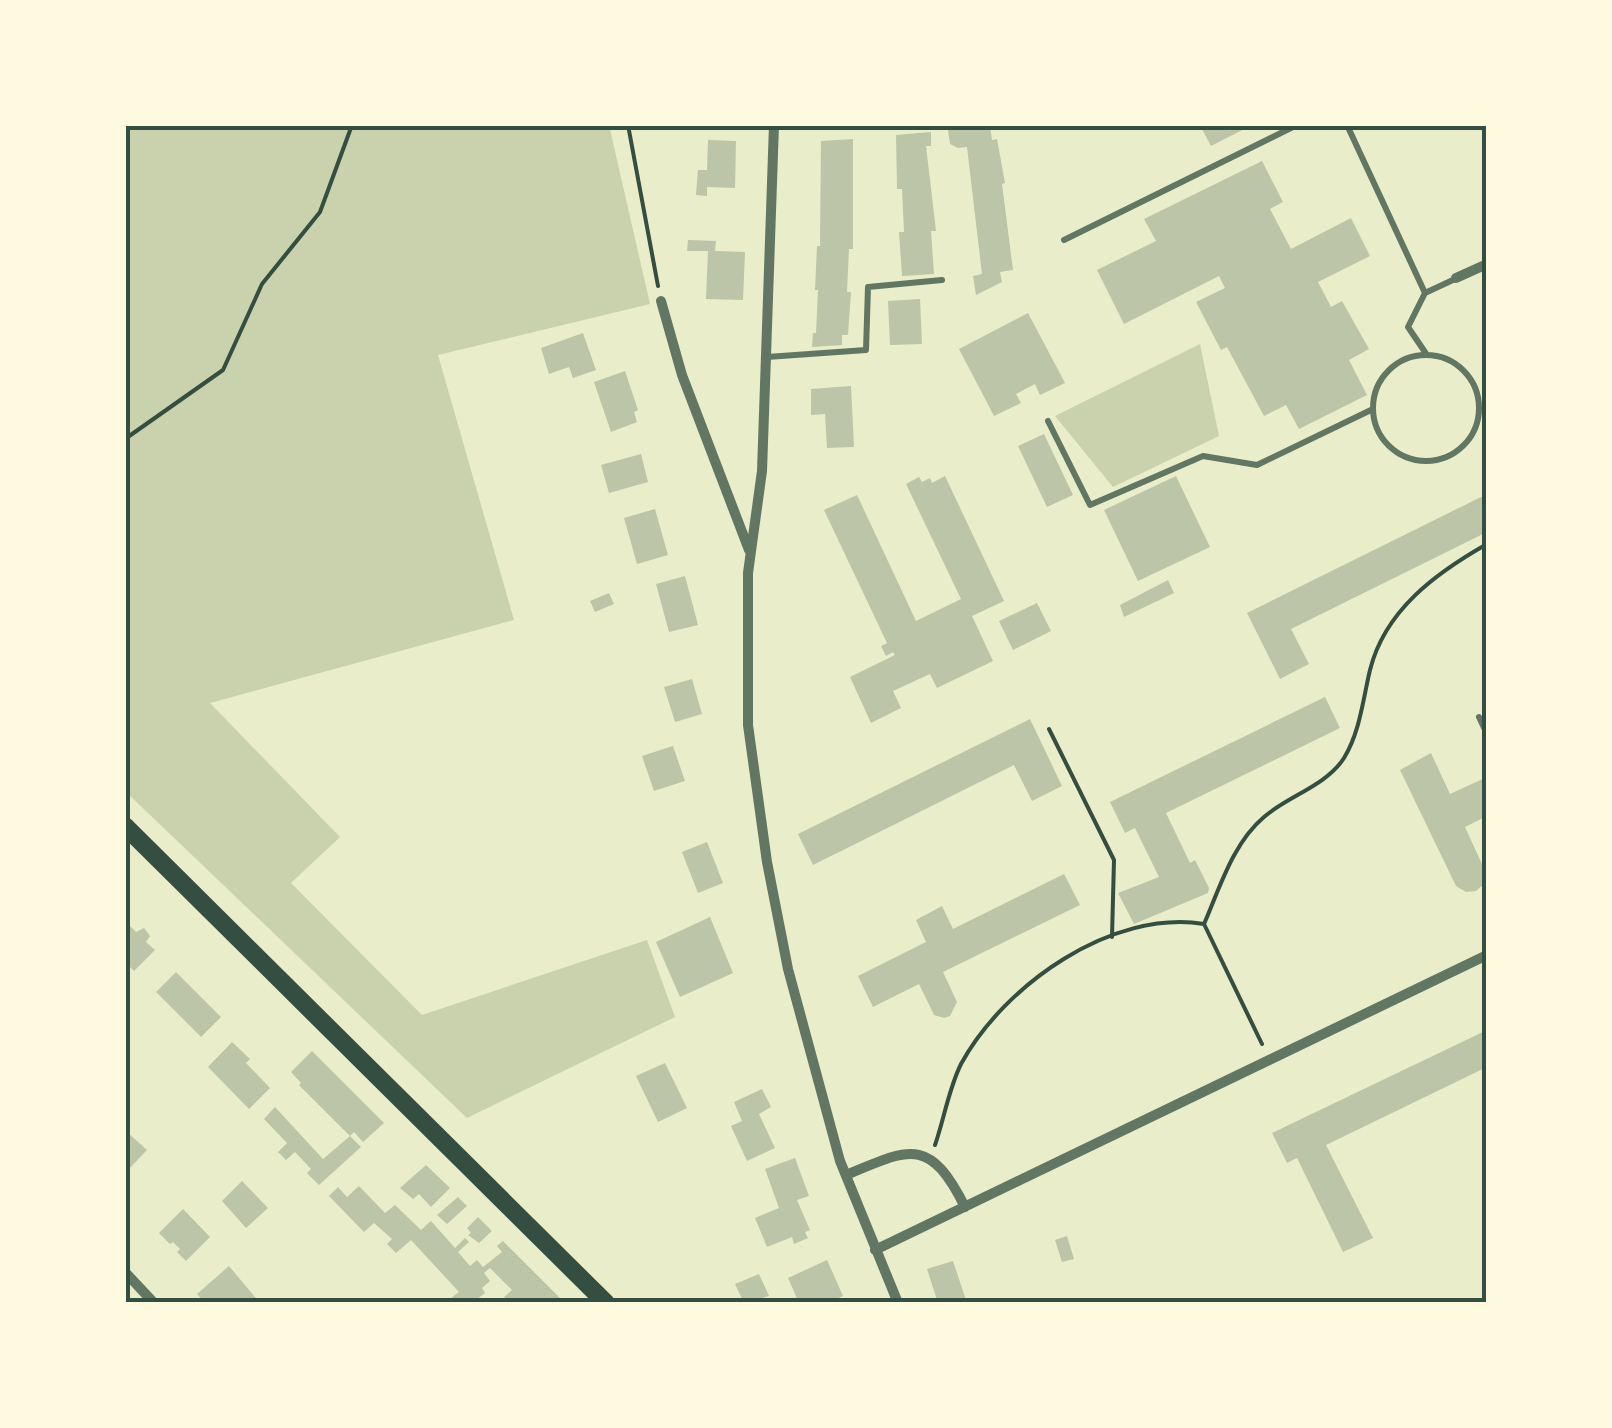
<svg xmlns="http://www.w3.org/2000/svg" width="1612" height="1428" viewBox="0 0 1612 1428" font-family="'Noto Sans',sans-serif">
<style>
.green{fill:#cad2ad}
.building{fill:#bcc5a7}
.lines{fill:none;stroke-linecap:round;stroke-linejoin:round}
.path{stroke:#344e41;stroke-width:4}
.service{stroke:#617663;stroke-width:6}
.minor{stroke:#617663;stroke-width:10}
.secondary{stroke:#344e41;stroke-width:18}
.neatline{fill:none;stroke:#344e41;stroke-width:4}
</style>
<rect width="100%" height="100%" fill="#e9edc9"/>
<path class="green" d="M125,125H609L650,304L438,355L514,620L210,703L340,837L291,883L422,1015L647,940L675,1017L467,1118L125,791Z
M1200,344L1219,436L1113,487L1055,416Z"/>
<path class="building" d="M1200,125H1252L1211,146Z
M990,126L992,140L997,139L1005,183L1002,184L1013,270L1000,272L1002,282L976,295L973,276L982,274L967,147L958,148L950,144L948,130Z
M931,132V146H926L936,231H931L934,274L902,276L899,232H904L902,189H897L896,135Z
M853,139V249H849L847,292H851L848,335H842V345L812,347L813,333H816L818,290H815L817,246H820L821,141Z
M708,140L736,141L735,188L707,187V196L696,195L698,170H707Z
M1262,161L1283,202L1270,209L1291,249L1351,218L1370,256L1318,282L1331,307L1342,301L1369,349L1349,360L1367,395L1299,429L1286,405L1264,416L1227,347L1221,350L1196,302L1225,288L1219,276L1124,324L1097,270L1156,241L1144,219Z
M688,240L716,241L715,251L745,252L743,300L706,299L708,251H687Z
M920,299L922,344L890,345L888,301Z
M1028,313L1065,383L1040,395L1035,384L1016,394L1021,403L994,416L959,349Z
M583,333L596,370L573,378L569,367L549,374L541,348Z
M625,371L638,410L634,412L637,422L611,432L594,382Z
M851,386L854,447L827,448L825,414L811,415V389Z
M1044,434L1073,495L1047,507L1018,446Z
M641,454L648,482L609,493L601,465Z
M945,476L1004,601L972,616L993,661L937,688L930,674L893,691L901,708L871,723L850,677L895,655L893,652L886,656L881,646L887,643L824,510L857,495L916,621L961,599L906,484L919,477L922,482L930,478L932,483Z
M1176,476L1210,547L1138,581L1104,510Z
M1487,494V532L1291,629L1309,664L1280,679L1247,613Z
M655,509L668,555L637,564L624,518Z
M685,576L698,625L669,632L656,584Z
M1168,580L1174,593L1124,617L1120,605Z
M609,593L614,604L595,612L590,601Z
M1037,603L1051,631L1013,650L999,621Z
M692,679L702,714L675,722L664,687Z
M1325,697L1340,728L1166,813L1190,863L1195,860L1209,888L1208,893L1134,924L1118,893L1159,877L1135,828L1125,833L1110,802Z
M1030,719L1062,786L1032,801L1014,765L813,865L798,834Z
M673,746L685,781L654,791L642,756Z
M1431,753L1450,794L1487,777V816L1465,827L1486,873L1484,884L1476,891L1466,892L1456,886L1400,770Z
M707,842L723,883L698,893L682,852Z
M1064,874L1080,905L943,972L957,1002L950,1016L944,1018L934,1015L919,984L873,1007L858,976L926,942L916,920L942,906L953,929Z
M710,917L733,973L680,997L656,942Z
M125,921L136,932L144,928L150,936L146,942L155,950L134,971L125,962Z
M176,972L221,1017L201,1037L156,992Z
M1487,1030V1067L1326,1145L1373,1238L1343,1252L1297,1158L1287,1163L1272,1133Z
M232,1042L250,1059L246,1063L270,1088L249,1109L208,1067Z
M312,1051L384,1123L363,1142L354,1132L350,1136L299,1085L301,1083L291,1072Z
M665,1063L687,1108L658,1122L636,1076Z
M762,1089L771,1107L759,1114L775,1148L747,1161L731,1126L742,1121L734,1102Z
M275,1107L323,1159L350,1136L361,1147L319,1185L307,1173L311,1169L295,1152L286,1160L278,1152L287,1143L264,1119Z
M127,1132L147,1150L125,1173V1134Z
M795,1158L809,1196L797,1200L810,1230L805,1232L808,1238L794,1244L792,1237L767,1247L755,1218L779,1208L765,1169Z
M426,1165L450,1188L431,1207L419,1194L413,1199L400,1188Z
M242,1181L268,1208L246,1228L222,1201Z
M359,1186L385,1213L395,1205L421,1230L431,1221L455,1248L465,1238L469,1242L458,1252L470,1266L477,1260L483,1267L502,1252L497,1246L503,1241L565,1303H510L504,1297L512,1290L490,1268L484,1273L490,1281L482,1288L485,1293L472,1303H445L459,1292L411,1240L396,1253L387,1244L392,1239L374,1223L364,1232L329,1196L338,1187L347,1197Z
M458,1197L467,1206L447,1224L437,1215Z
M183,1209L210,1237L186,1261L177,1252L180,1249L173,1242L170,1244L159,1233Z
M478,1217L492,1231L479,1243L468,1235L471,1233L467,1228Z
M1067,1236L1074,1259L1062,1262L1055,1240Z
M827,1260L843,1296L828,1303H799L788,1278Z
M953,1261L967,1303H938L927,1269Z
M229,1266L260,1303H205L197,1294Z
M759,1274L769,1296L744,1303L735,1284Z"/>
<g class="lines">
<path class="path" d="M628,125L658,286
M125,439L223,370L262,284L320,212L352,125
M1049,729L1114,860L1112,937
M1204,924C1220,887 1233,843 1264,817C1288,796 1326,786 1344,758C1360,732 1363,699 1370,670C1385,610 1436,573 1487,544
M935,1145C944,1119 949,1088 961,1064C1004,985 1112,909 1204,924L1262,1044"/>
<path class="service" d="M1347,125L1425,293
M1064,240L1297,125
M1425,293L1408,327L1427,355
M1425,293L1455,279
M1373 408a53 53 0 1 1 106 0a53 53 0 1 1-106 0Z
M767,357L866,350L868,287L942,280
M1048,421L1090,505L1203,456L1257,465L1373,409
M1479,717L1487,734"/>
<path class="minor" d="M774,125L762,471L748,573V725L767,862L788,969L840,1161L898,1303
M1456,278L1487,264
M661,301L682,375L749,550
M846,1175C909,1149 929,1135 965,1207
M875,1250L1487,955
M125,1272L154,1303"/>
<path class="secondary" d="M125,826L606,1303"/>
</g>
<rect width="1612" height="1428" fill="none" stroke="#fefae0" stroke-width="255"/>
<rect x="128" y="128" width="1356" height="1172" class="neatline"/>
</svg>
